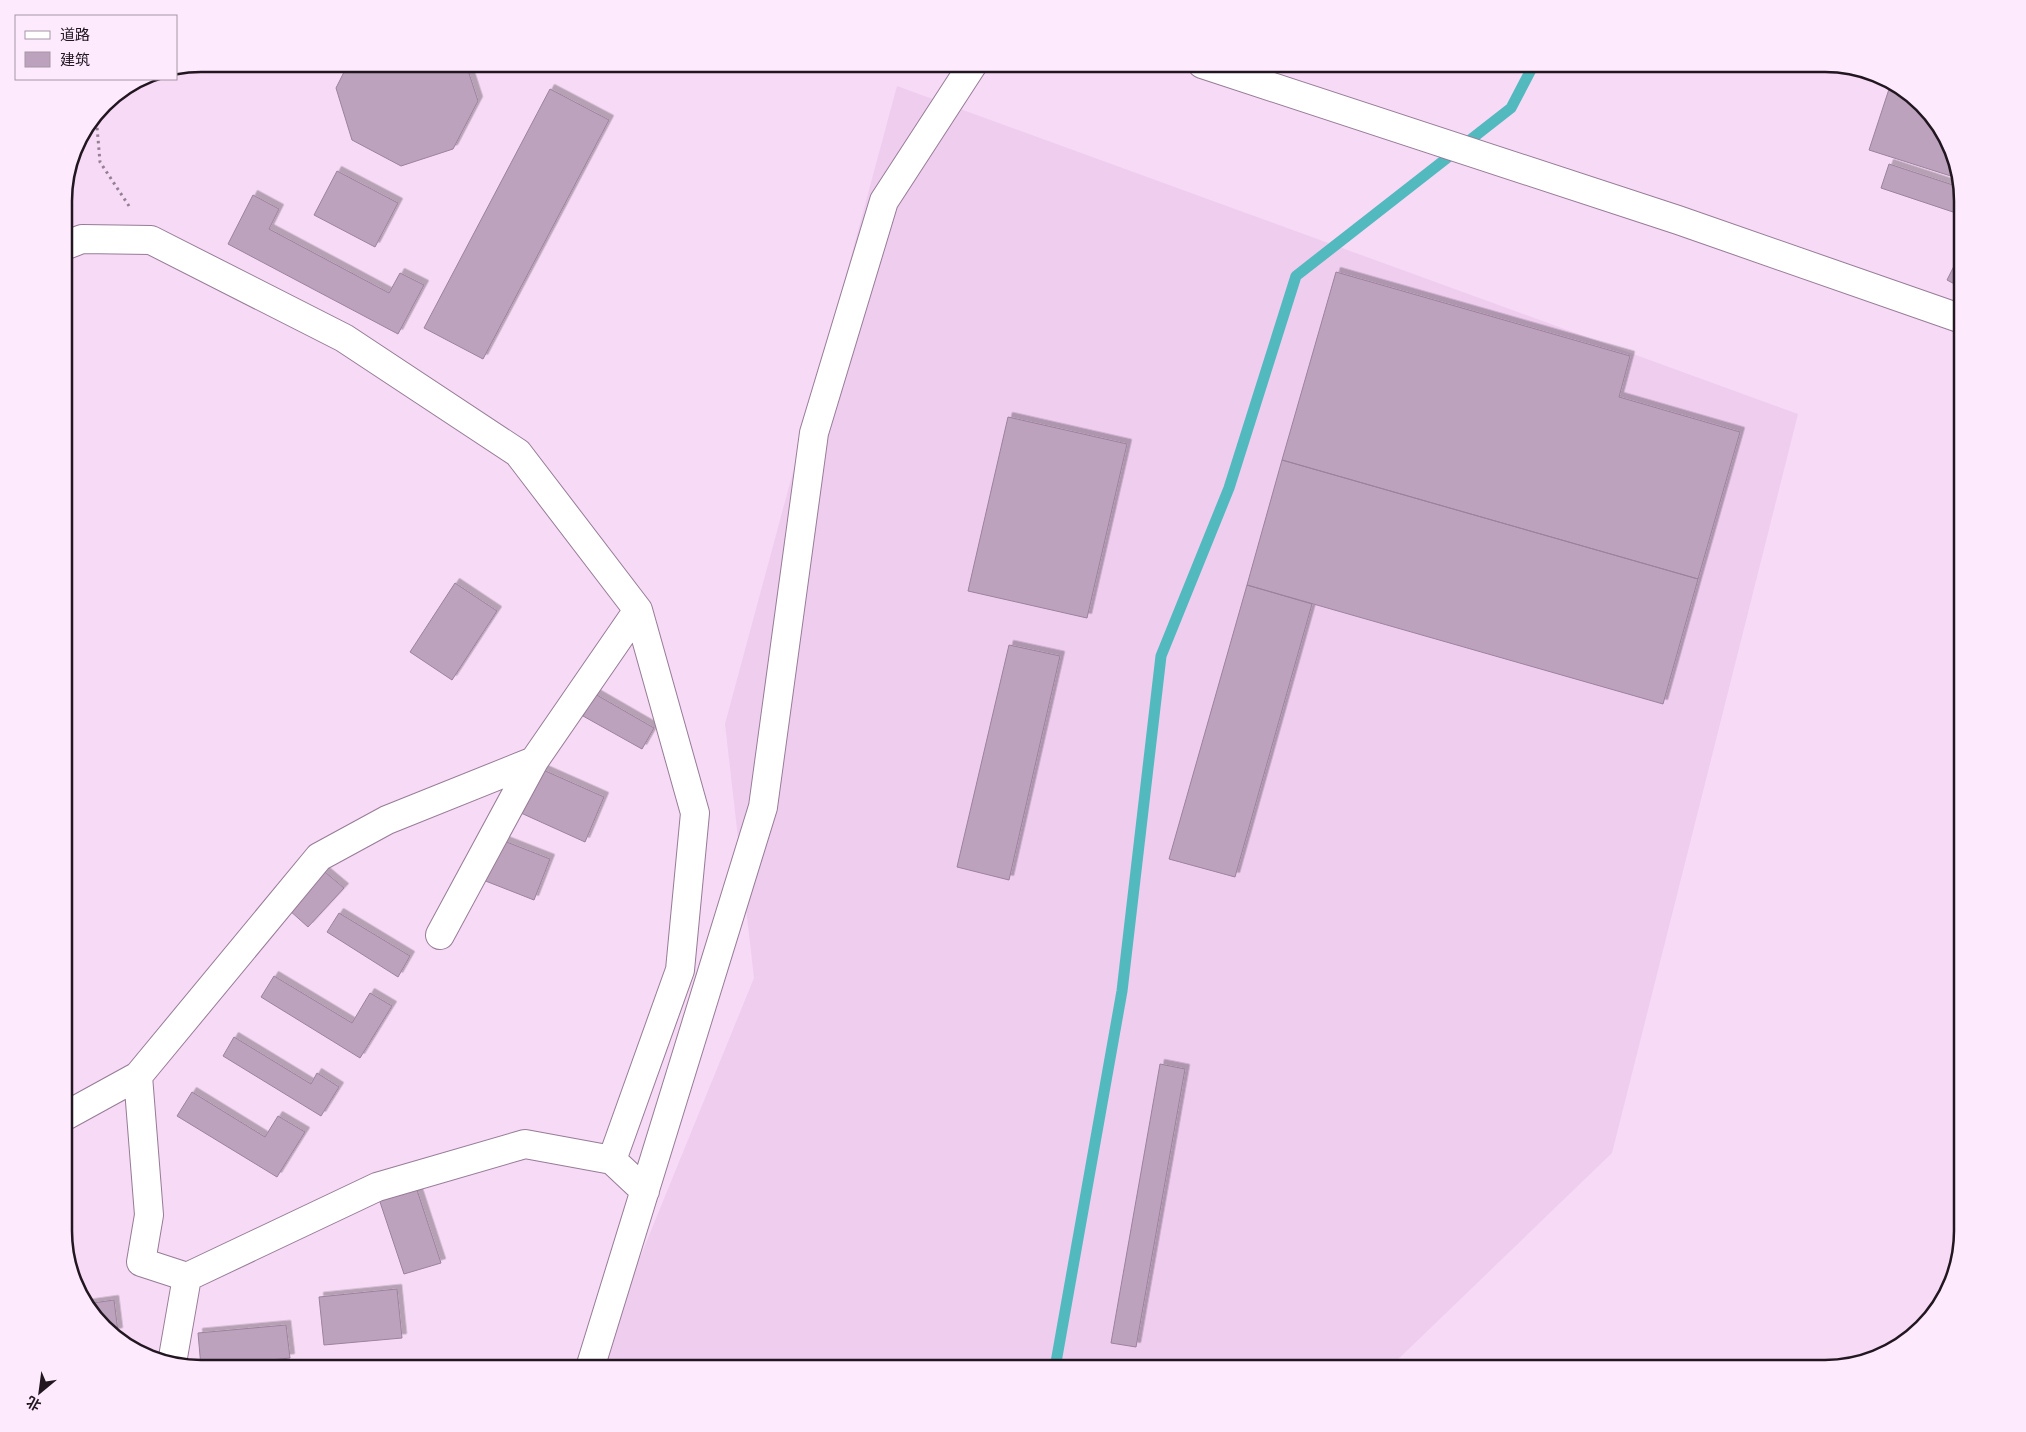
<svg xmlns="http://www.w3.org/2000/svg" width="2026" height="1432" viewBox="0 0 2026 1432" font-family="'Work Sans','Noto Sans SC',sans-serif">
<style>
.built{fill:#efcdef}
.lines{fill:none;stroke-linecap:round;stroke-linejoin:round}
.stream{stroke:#52b9bf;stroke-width:11}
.building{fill:#bda2bd;stroke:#9c829c;filter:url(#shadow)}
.minor-casing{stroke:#967c96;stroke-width:30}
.path{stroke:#947f93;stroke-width:3;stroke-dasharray:2.5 4;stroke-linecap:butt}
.minor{stroke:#fff;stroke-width:28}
.rim{fill:none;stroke:#221721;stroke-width:2.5}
</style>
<defs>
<filter id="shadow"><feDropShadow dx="4.5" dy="-4.5" stdDeviation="0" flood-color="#0004"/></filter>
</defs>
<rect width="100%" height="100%" fill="#f7daf6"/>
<path class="built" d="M897,86L1798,414L1612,1153L1389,1368H595L754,978L725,724Z"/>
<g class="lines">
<path class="stream" d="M1055,1368L1122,991L1161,656L1229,488L1296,276L1511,108L1534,64"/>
</g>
<path class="building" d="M348,64H466L478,101L453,149L401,166L352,140L336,88Z
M584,64H602L598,71Z
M1891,83L1908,92L1948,140L1957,178L1869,150Z
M550,89L609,120L483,359L424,328Z
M1889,164L1959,187L1962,201V215L1881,188Z
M337,171L398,203L375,247L314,215Z
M253,195L279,209L269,229L389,293L400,273L424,285L398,334L228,244Z
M1962,250V288L1947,280Z
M1336,272L1630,356L1619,397L1740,432L1698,579L1282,460Z
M1008,417L1127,444L1087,618L968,591Z
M1282,460L1698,579L1663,704L1247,585Z
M455,583L497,611L452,680L410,652Z
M1247,585L1312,604L1235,877L1169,859Z
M1009,645L1060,656L1009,880L957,867Z
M595,694L654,728L642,749L583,716Z
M541,769L604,797L585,842L521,813Z
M499,839L550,859L534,900L483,880Z
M325,872L344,888L308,927L289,910Z
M339,913L410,956L398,977L327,932Z
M274,976L352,1023L370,993L392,1006L360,1058L261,997Z
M234,1037L311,1084L317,1073L339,1087L321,1116L223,1056Z
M1160,1064L1185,1069L1136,1347L1111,1343Z
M192,1092L265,1137L278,1116L305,1132L277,1177L177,1116Z
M416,1187L441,1263L404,1274L379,1199Z
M397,1289L402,1338L324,1345L319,1297Z
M114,1300L118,1332L112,1333L86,1304Z
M286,1325L290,1358L201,1367L198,1333Z
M396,1365L395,1368H335Z"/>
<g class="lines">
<defs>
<path id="minor" d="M1202,64L1678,220L1962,319
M64,246L82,239L151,240L344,338L518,453L638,610L695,813L680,970L612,1160L645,1191
M440,935L534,761
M138,1076L149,1215L141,1262L187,1277L377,1187L525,1144L612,1160
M64,1114L67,1115L138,1076L319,857L387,820L534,761L638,610
M172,1363L187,1277
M590,1368L763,807L814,433L884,201L973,64"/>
</defs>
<use href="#minor" class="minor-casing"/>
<path class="path" d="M96,115L100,162L129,206"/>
<use href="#minor" class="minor"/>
</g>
<path d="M0 0H2026V1432H0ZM201 72H1825A129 129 0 0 1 1954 201V1231A129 129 0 0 1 1825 1360H201A129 129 0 0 1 72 1231V201A129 129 0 0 1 201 72Z" fill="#fdebfd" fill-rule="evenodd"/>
<path class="rim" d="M201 72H1825A129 129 0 0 1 1954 201V1231A129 129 0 0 1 1825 1360H201A129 129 0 0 1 72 1231V201A129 129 0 0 1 201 72Z"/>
<rect x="15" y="15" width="162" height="65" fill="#fdebfd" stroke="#a596a5"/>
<rect x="25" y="31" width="25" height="8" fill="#ffffff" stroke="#a596a5"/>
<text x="60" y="40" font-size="15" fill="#221721">道路</text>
<rect x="25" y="52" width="25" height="15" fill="#bda2bd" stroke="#a596a5"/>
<text x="60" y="65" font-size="15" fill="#221721">建筑</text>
<g transform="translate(40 1392) rotate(209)" stroke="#fdebfd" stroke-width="4" paint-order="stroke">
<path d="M0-4L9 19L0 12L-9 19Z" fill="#221721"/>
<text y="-8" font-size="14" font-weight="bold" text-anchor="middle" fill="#221721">北</text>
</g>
</svg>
